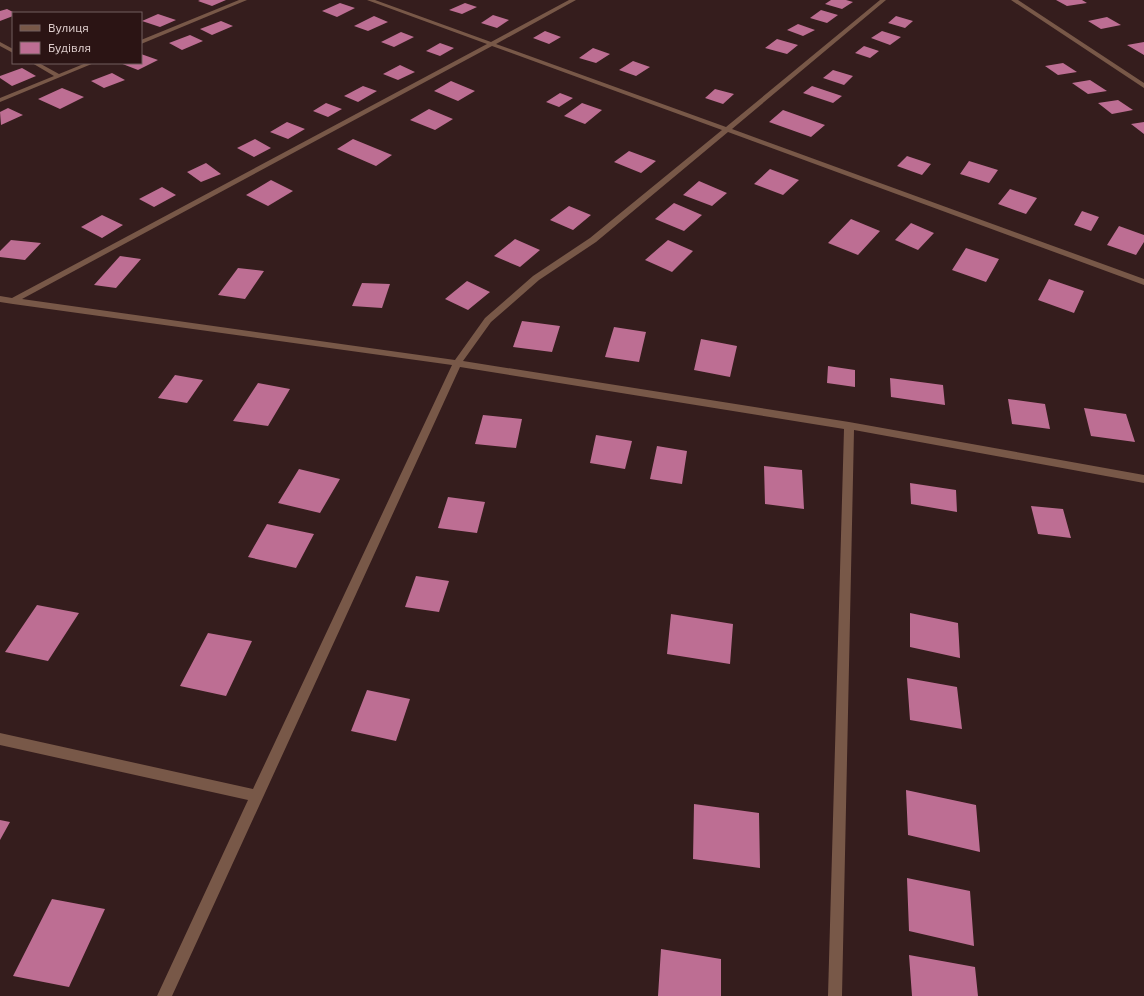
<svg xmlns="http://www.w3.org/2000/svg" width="1144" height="996" viewBox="0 0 1144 996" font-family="'Exo 2',sans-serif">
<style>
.building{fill:#bd6e93}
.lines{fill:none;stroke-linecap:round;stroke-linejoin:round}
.minor{fill:#785848;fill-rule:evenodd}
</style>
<rect width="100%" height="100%" fill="#351d1d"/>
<path class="building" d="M200,0H226L212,6L198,1Z
M831,0H846L853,2L842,9L825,4Z
M1056,0H1082L1087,3L1067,6Z
M340,3L355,8L337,17L322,11Z
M465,3L477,7L462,14L449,10Z
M7,9L13,12V16L0,21V11Z
M821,10L838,15L827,23L810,18Z
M158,14L176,20L160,27L142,21Z
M493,15L509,20L497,28L481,23Z
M374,16L388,22L368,31L354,26Z
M896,16L913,21L905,28L888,23Z
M1107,17L1121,25L1101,29L1088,21Z
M221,21L233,26L212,35L200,29Z
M798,24L815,30L803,36L787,30Z
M545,31L561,37L549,44L533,38Z
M882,31L901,37L890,45L871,38Z
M401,32L414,37L394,47L381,42Z
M190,35L203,41L182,50L169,43Z
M777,39L798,45L787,54L765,48Z
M1144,42V55L1127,45Z
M440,43L454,48L440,56L426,51Z
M864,46L879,51L870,58L855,53Z
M593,48L610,54L596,63L579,58Z
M141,54L158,60L138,70L120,63H141Z
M633,61L650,67L636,76L619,70Z
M1063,63L1077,72L1058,75L1045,66Z
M400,65L415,72L398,80L383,74Z
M22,68L36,76L12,86L0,78V76Z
M833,70L853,76L844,85L823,78Z
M112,73L125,80L104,88L91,81Z
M1090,80L1107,91L1088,94L1072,83Z
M451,81L475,91L458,101L434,91Z
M363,86L377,91L358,102L344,96Z
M812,86L842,96L833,103L803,93Z
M62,88L84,97L60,109L38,99Z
M715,89L734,94L723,104L705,98Z
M560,93L573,98L559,107L546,102Z
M1118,100L1133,110L1112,114L1098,103Z
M326,103L342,109L328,117L313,111Z
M582,103L602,110L585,124L564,116Z
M8,108L23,115L1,125L0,112Z
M429,109L453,119L435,130L410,120Z
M783,110L825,125L811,137L769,122Z
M287,122L305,129L288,139L270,132Z
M1144,122V134L1131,124Z
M255,139L271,148L254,157L237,148Z
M353,139L392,155L376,166L337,149Z
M629,151L656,161L641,173L614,162Z
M907,156L931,164L922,175L897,166Z
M969,161L998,170L989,183L960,174Z
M206,163L221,174L201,182L187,172Z
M770,169L799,180L783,195L754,184Z
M271,180L293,191L268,206L246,195Z
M699,181L727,193L712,206L683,195Z
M162,187L176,195L154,207L139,199Z
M1010,189L1037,198L1026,214L998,204Z
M674,203L702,215L684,231L655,219Z
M569,206L591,215L573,230L550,220Z
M1082,211L1099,217L1091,231L1074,225Z
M102,215L123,225L102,238L81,227Z
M851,219L880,231L858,255L828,243Z
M911,223L934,233L918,250L895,240Z
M1119,226L1144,235V242L1136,255L1107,245Z
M515,239L540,250L520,267L494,256Z
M11,240L41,243L25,260L0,257V251Z
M668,240L693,251L672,272L645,260Z
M966,248L999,259L986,282L952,270Z
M120,256L141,259L116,288L94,285Z
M238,268L264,271L245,299L218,295Z
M1049,279L1084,291L1074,313L1038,300Z
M467,281L490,292L468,310L445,299Z
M362,283L390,284L382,308L352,306Z
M522,321L560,326L552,352L513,347Z
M614,327L646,332L639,362L605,357Z
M701,339L737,346L730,377L694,370Z
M828,366L855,370V387L827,383Z
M175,375L203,380L187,403L158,398Z
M890,378L943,385L945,405L891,397Z
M258,383L290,389L268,426L233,421Z
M1008,399L1045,404L1050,429L1012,424Z
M1084,408L1126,414L1135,442L1091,436Z
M483,415L522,419L516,448L475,444Z
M596,435L632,441L625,469L590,463Z
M657,446L687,451L682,484L650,479Z
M764,466L802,470L804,509L765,504Z
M299,469L340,479L320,513L278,503Z
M910,483L956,490L957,512L911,504Z
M448,497L485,502L477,533L438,528Z
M1031,506L1063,509L1071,538L1038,534Z
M267,524L314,534L296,568L248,557Z
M416,576L449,581L439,612L405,607Z
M37,605L79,613L48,661L5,652Z
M910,613L958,623L960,658L910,647Z
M671,614L733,624L730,664L667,654Z
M208,633L252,641L226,696L180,686Z
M907,678L957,687L962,729L910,720Z
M367,690L410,699L396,741L351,731Z
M906,790L976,805L980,852L908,835Z
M694,804L759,813L760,868L693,859Z
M0,820L10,822L0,840Z
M907,878L970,891L974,946L909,931Z
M52,899L105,909L69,987L13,976Z
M661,949L721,959V996H658Z
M909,955L975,967L978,996H912Z"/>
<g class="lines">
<path class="minor" d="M239,0H247L141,44V40Z
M367,0H375L491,42L569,0H576L496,44L726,127L880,0H886L732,129L1144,279V285L728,132L596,242L539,280L491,322L463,361L849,422L1144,475V483L854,430L842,996H828L844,429L460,367L172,996H157L248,800L0,745V733L253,789L452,365L13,304L0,302V296L12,298L487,44ZM492,46L722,130L590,238L533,276L485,318L455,360L22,299Z
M1011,0H1018L1144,83V88Z
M0,42L13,49V53L0,46Z
M32,63H39L59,74L86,63H94L0,102V98L54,76Z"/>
</g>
<rect x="12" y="12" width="130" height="52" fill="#2b1414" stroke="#735e5e"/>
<rect x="20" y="25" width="20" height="6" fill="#785848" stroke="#735e5e"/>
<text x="48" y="32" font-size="12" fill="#decdcc">Вулиця</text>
<rect x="20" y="42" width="20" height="12" fill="#bd6e93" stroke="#735e5e"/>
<text x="48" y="52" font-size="12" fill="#decdcc">Будівля</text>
</svg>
